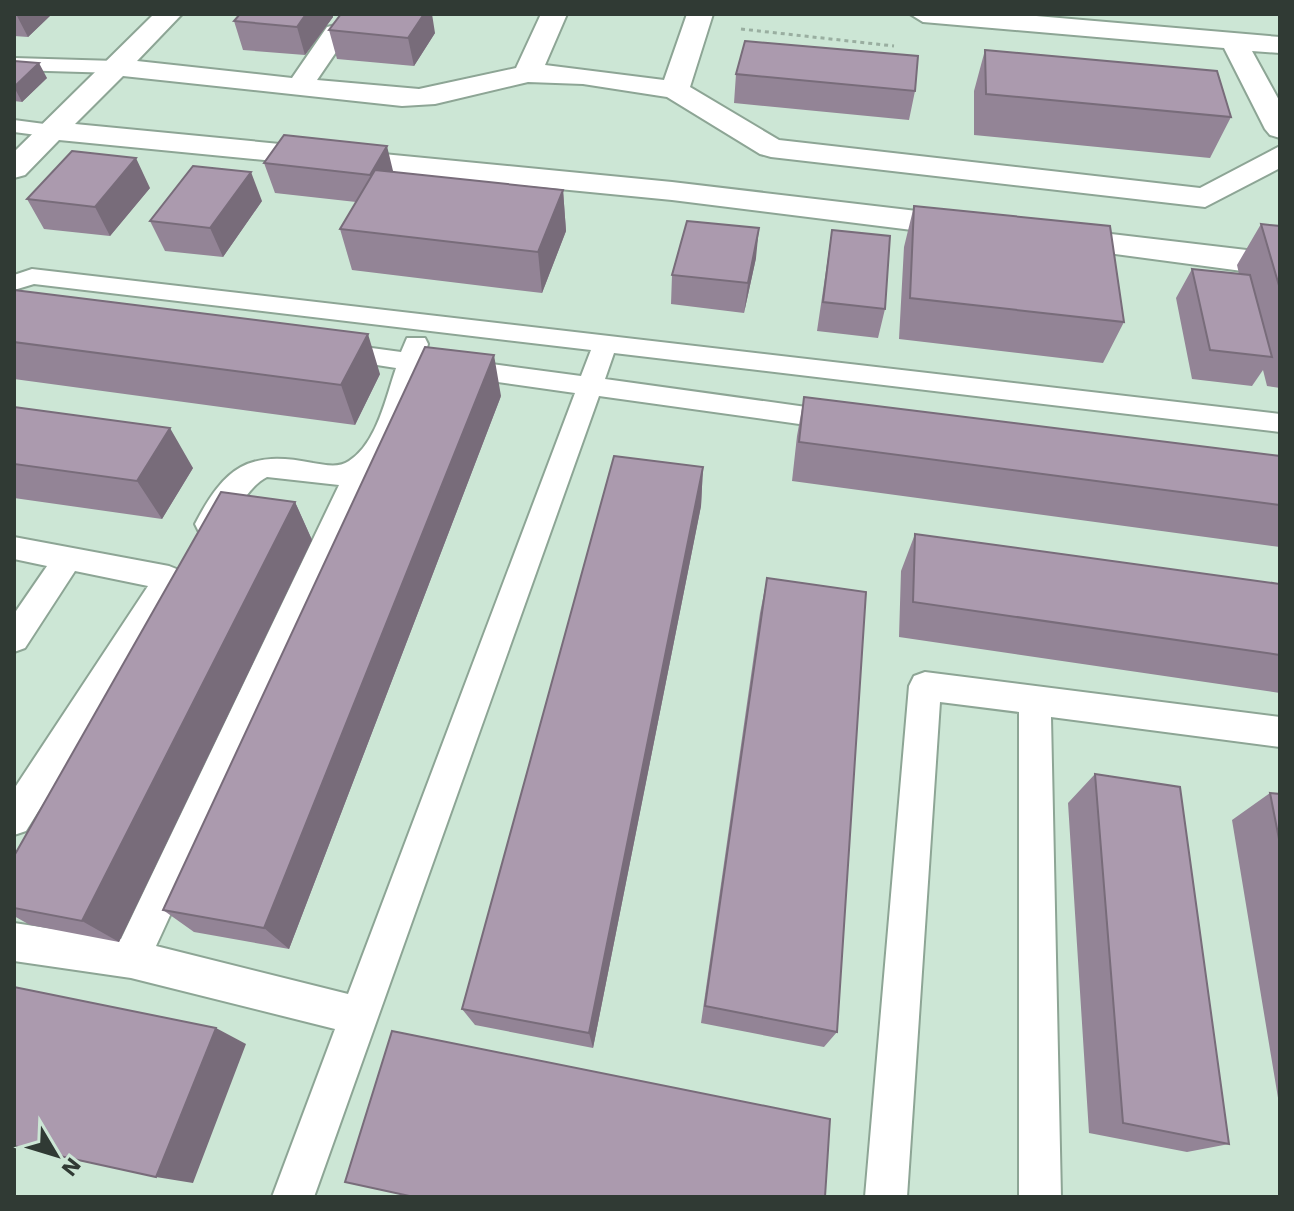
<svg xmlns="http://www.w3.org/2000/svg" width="1294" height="1211" viewBox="0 0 1294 1211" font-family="'Work Sans',sans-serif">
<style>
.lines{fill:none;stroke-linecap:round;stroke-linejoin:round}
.service-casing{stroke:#8da595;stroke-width:4}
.minor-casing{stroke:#8da595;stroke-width:4}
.path{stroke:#99aea0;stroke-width:3;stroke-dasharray:4 4;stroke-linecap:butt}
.service{fill:#fff;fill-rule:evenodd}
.minor{fill:#fff;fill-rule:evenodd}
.wall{fill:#938496}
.shaded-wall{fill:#786c7a}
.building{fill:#ab9aae;stroke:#786c7a;stroke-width:2}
</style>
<rect width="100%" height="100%" fill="#cce6d5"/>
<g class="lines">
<defs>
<path id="service" d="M14,58L116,61L125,67L116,73L14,70Z
M14,120L52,125L62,131L52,137L14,132Z
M32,269L1280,414V432L614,353L605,379L842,412L851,414L855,421L851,428L842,430L599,396L314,1197H272L335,1029L131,978L14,961V923L121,939L339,485L267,477C240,490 228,541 199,532L195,524C225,466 249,450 313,463C325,465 339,468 349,461C377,443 386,397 396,368L326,357L323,351L326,345L335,343L401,352L407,338H425L428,344L425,355L581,376L591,350L34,284L14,290V275ZM420,371L575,393L348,994L156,946L373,472L400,428Z
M14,537L169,566L179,570L184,578L26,831L14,835V789L148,586L75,571L25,648L14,652V614L47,566L14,559Z
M925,672L1280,717V747L1051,717L1061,1197H1019V712L940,702L907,1197H865L909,686L914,676Z"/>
<path id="minor" d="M154,14H182L137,61L292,78L327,27L336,25L349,33L317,80L419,89L516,68L541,14H567L545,65L664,80L687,14H713L690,87L779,140L1200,188L1280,146V168L1205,207L771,157L760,154L667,97L583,84L528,82L435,104L402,106L123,76L75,124L672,182L968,217L979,220L984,227L979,234L968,237L672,200L59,140L25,175L14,178V152Z
M910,14H1012L1280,37V53L1252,51L1280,102V138L1270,135L1265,129L1224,48L923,22Z
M1052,227L1280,254V276L1040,244L1036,237L1040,230Z"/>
</defs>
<use href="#service" class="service-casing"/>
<use href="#minor" class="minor-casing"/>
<path class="path" d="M741,29L894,46"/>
<use href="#service" class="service"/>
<use href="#minor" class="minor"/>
</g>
<path class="wall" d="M14,14H52L28,37L14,36Z
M307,14H333V17L305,55L243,50L234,21Z
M329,30L435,33L414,66L337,59Z
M985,50L1231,117L1210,158L974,135V91Z
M14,61L47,78L22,102L14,101Z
M736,74L915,91L909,120L734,103Z
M264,163L394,172L563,190L566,231L542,293L352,270L340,229L356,202L275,193Z
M150,188L110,236L44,229L27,199Z
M262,201L223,257L165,251L150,221Z
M914,206L1124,322L1103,363L899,339L904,247Z
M1261,224L1280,226V388L1267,386L1263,370L1252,386L1192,379L1176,298L1192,269L1239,274L1237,265Z
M832,230L885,309L878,338L817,331Z
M756,258L744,313L671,304L672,275Z
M14,290L380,374L355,425L14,379Z
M501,396L289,949L194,932L163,910Z
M804,397L1280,456V547L792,481L797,436Z
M14,407L193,468L162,519L14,498Z
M703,467L701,506L593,1048L475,1025L462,1009Z
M295,502L312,540L119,942L30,925L14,916V856Z
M915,534L1280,584V693L899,637L901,571Z
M767,578L837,1032L824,1047L701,1023L760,613Z
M1095,774L1229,1144L1187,1152L1089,1133L1068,803Z
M1270,793L1280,794V1110L1232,820Z"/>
<path class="shaded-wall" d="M16,14H52L28,37Z
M306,14H333V17L305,55L297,27Z
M424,14H432L435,33L414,66L408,38Z
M39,63L47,78L22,102L14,87Z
M387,146L394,175L378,204L370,175Z
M136,158L150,188L110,236L95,207Z
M251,172L262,201L223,257L210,228Z
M563,190L566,231L542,293L538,252Z
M759,228L756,258L744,313L748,283Z
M368,334L380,374L355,425L341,385Z
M494,355L501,396L289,949L264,928Z
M170,428L193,468L162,519L137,481Z
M703,467L701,506L593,1048L589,1033Z
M295,502L312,540L119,942L82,921Z
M216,1028L246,1044L193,1183L156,1177Z"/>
<path class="building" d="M240,14H306L297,27L234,21Z
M341,14H424L408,38L329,30Z
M745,41L918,56L915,91L736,74Z
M985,50L1217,71L1231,117L986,94Z
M14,61L39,63L14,87Z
M284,135L387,146L370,175L264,163Z
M72,151L136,158L95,207L27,199Z
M193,166L251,172L210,228L150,221Z
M375,170L563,190L538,252L340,229Z
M914,206L1110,226L1124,322L910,298Z
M687,221L759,228L748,283L672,275Z
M1261,224L1280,226V289Z
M832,230L890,236L885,309L823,302Z
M1192,269L1250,275L1272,357L1210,350Z
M14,290L368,334L341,385L14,342Z
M425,347L494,355L264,928L163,910Z
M804,397L1280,456V505L799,442Z
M14,407L170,428L137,481L14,464Z
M614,456L703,467L589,1033L462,1009Z
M221,492L295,502L82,921L14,908V856Z
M915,534L1280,584V655L913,602Z
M767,578L866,592L837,1032L705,1006Z
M1095,774L1180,787L1229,1144L1123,1123Z
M1270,793L1280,794V844Z
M14,987L216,1028L156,1177L14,1146Z
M392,1031L830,1119L825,1197H414L345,1182Z"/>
<rect width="1294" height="1211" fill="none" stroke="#303a34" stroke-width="32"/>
<g transform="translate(56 1155) rotate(128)" stroke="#cce6d5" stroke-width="6" paint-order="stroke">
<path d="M0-6L14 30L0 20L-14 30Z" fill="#303a34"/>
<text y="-12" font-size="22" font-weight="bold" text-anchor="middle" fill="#303a34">N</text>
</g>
</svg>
